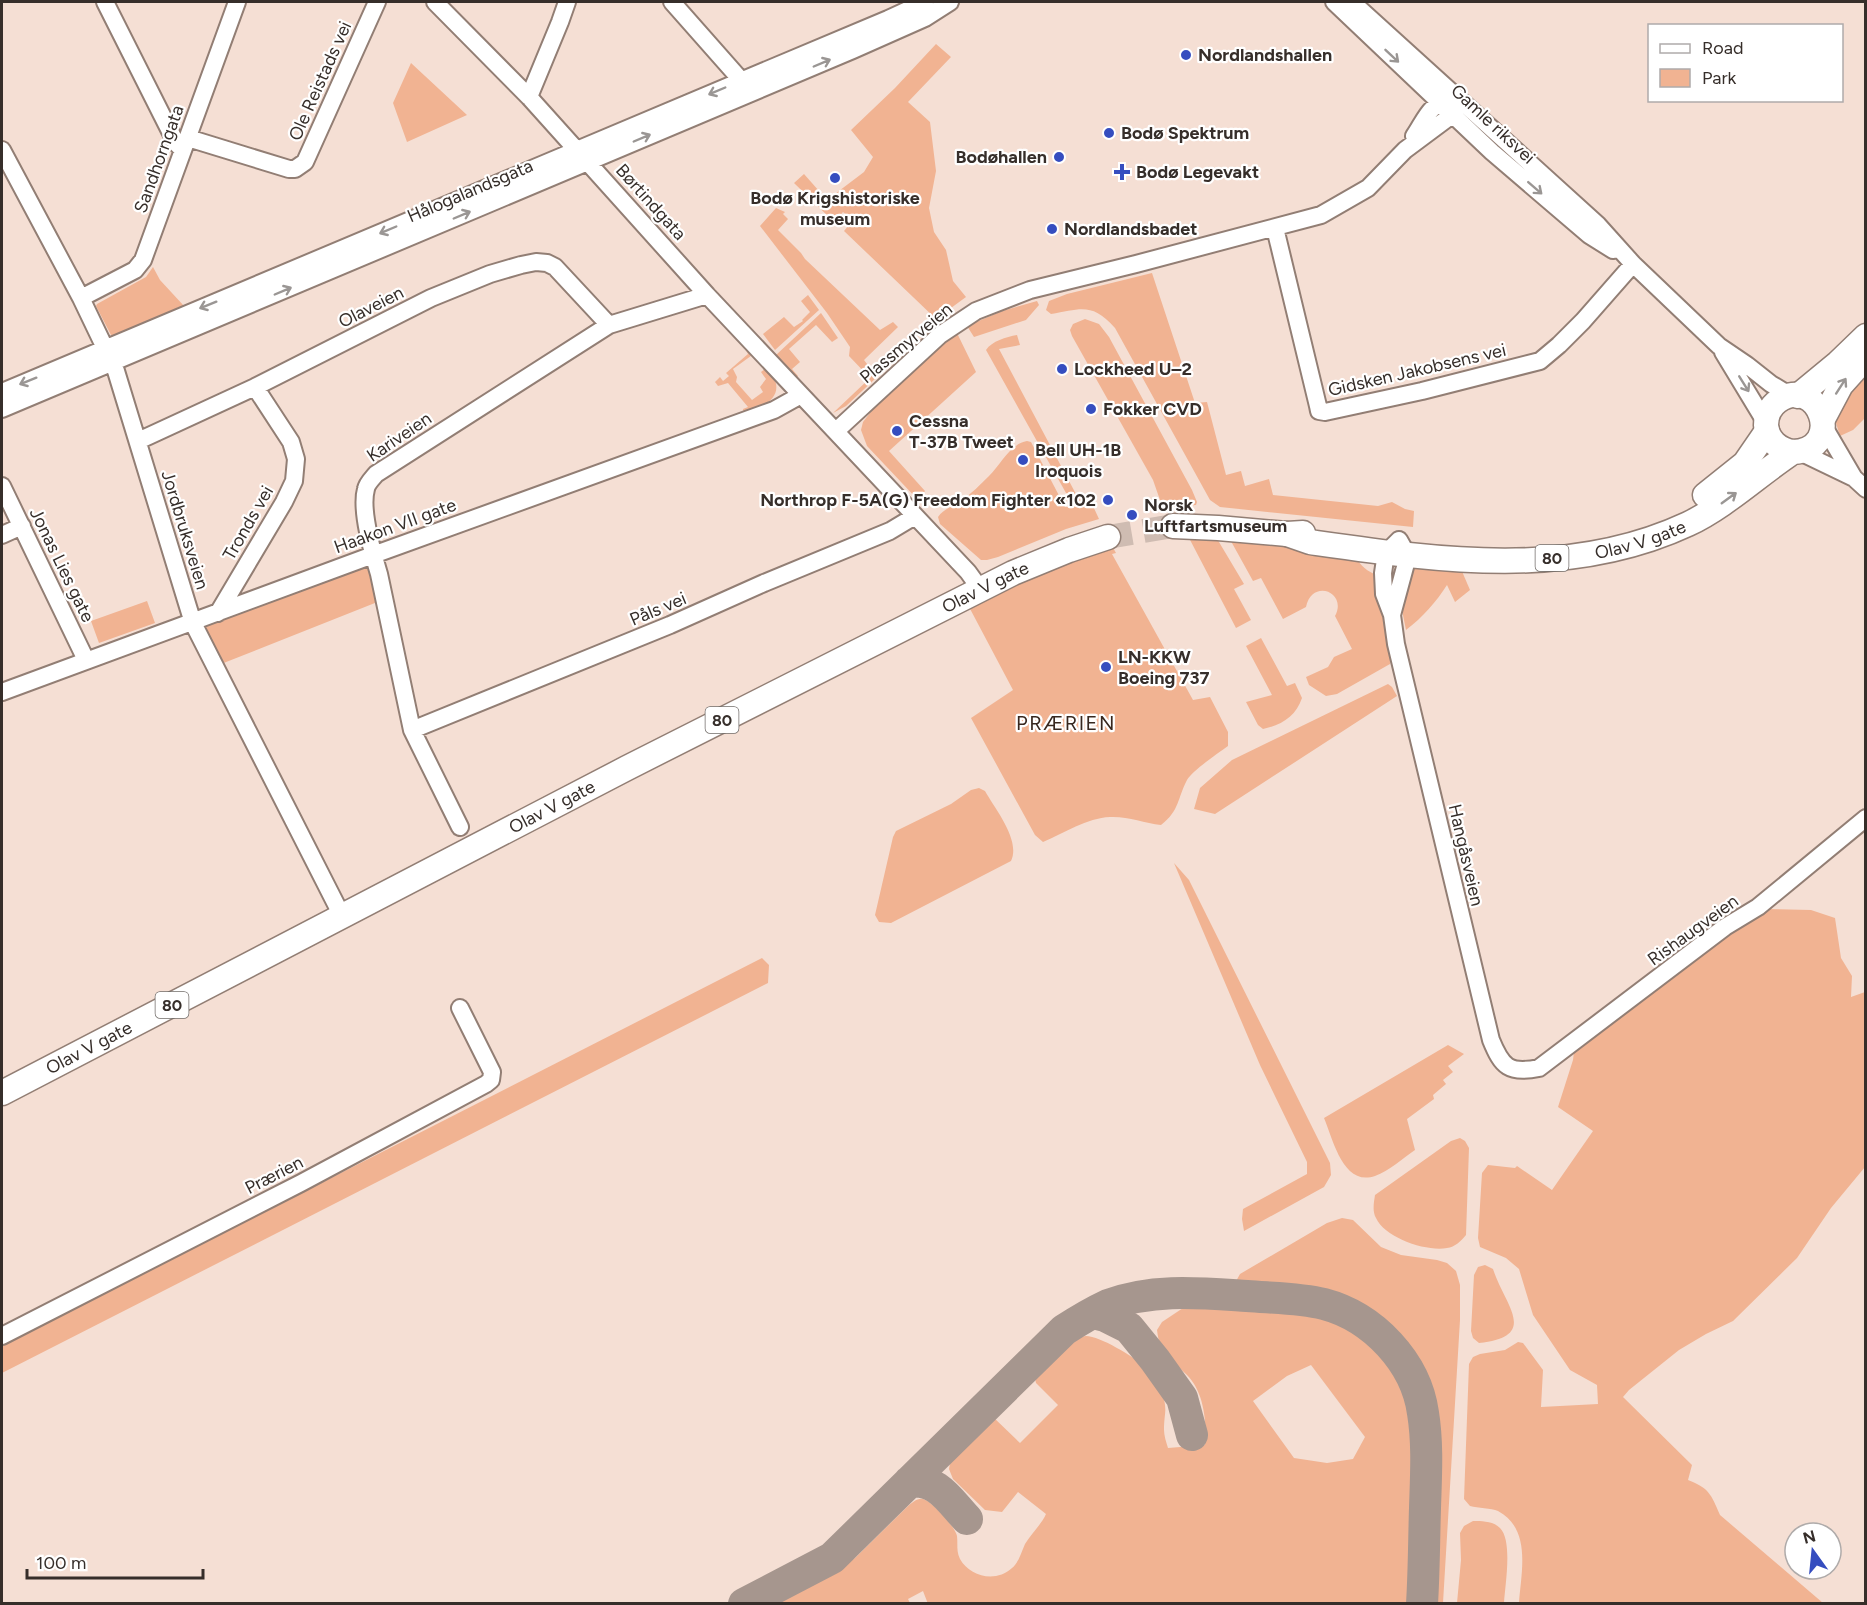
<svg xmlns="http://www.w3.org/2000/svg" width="1867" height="1605" viewBox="0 0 1867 1605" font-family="Figtree,sans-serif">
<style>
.green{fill:#f1b392;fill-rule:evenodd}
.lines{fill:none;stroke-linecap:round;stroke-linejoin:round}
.taxiway{stroke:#a6968e;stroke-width:32}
.highway-tunnel{stroke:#cfbcb2;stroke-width:24;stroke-dasharray:24 12;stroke-linecap:butt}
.minor-casing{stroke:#927e74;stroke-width:20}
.highway-casing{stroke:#927e74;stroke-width:27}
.minor{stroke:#fff;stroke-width:16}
.highway{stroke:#fff;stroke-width:24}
.oneway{stroke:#9a9694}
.poi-dot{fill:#354dbf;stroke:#fff;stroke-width:2}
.labels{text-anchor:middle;stroke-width:4.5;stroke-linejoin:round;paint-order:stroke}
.shield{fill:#fff;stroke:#726d6a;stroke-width:1.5}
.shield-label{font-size:16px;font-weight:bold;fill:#362e2a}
.poi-label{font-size:18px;font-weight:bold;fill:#362e2a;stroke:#fff;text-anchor:start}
.street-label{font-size:18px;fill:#362e2a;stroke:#fff}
.neighbourhood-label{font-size:20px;letter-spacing:1.5px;fill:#38281f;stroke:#fff}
</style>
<rect width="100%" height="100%" fill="#f5dfd4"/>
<path class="green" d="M936,44L951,57L908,102L930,122L936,171L929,208L934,232L946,250L953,281L966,297L936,319L844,231L853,220L843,212L834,222L794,183L804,174L827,200L864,172L873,157L851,130L895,88Z
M411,63L467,115L407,142L393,103Z
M776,208L785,212L783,214L788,219L778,230L801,253L805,259L880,330L893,322L898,327L864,360L877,377L846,406L833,413L870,378L849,356L850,347L827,313L760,226Z
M153,267L160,280L184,306L118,335H111L96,306L97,304L146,277Z
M1152,273L1195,403L1207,402L1226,475L1241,471L1245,486L1269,479L1273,495L1378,506L1392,502L1405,509L1414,511L1413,527L1220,507L1210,500L1115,328C1092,302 1081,309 1051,314L1046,310L1049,301L1067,294Z
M808,295L819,310L775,350L763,334L784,317L794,327L803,321L802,320L810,312L801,301Z
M1037,301L1039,305L1026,320L974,337L967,326L1002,311Z
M821,313L838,338L832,342L816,325L789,349L800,362L792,369L798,376L797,377L776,355Z
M1085,319L1099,324L1109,337L1192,490L1197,502L1196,505L1166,508L1160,500L1153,480L1072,336L1070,330L1073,324Z
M956,331L976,372L889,451L925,491L918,500L867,446L861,430L863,422L876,405Z
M1017,335L1020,345L999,349L1077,496L1087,495L1090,501H1078L1074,497L1066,493L986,350C992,341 1006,337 1017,335Z
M742,343L755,353L733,369L737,377L736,382L752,400L763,392L760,387L766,379L761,372L768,367C788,395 769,404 744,415L743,409L748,407L728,383L718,386L715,382L720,377L723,381L729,376L726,373L748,354Z
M1865,367V418L1853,430L1840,436L1835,420L1837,412Z
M1027,441L1031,442L1065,507L1093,506L1099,519L1066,529L998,557L987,560H981L940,524L938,517C944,508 953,507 961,501C971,494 981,484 989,476C1001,464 1010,444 1027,441Z
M1227,534L1354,553C1359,564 1364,569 1374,574L1393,652L1390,664L1337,694L1326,696L1309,685L1306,677L1328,667L1334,657L1352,649L1335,616C1348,592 1312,578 1306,607L1283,619L1261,578L1253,581Z
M1188,536L1216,537L1244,584L1234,589L1251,620L1236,628Z
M1111,544L1116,553L1112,554L1193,700L1210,697L1228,732V746C1217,754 1193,770 1187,780C1177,799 1180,810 1161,825C1144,823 1127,816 1110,817C1087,818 1064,833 1043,842L1035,835L971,718L1013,690L968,605Z
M373,555L385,599L216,666L193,623Z
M1418,564L1461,569L1470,590L1455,602L1447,585C1436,602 1423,617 1406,630L1402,610L1412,570Z
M147,601L155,623L99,643L91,621Z
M1261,638L1287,686L1295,683L1302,698C1296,716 1282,725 1263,729L1258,725L1246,702L1272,695L1246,646Z
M1388,684L1392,687L1397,696L1215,814L1194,809L1200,788L1232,760Z
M979,788L985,791C995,809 1021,840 1011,861L891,923L879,922L875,915L893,837L896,831L951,804L971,790Z
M1174,863L1189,880L1330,1163L1331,1175L1324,1187L1244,1231L1242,1219L1243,1209L1307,1174V1162L1260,1065Z
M1764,909L1811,910L1835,918L1841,958L1852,976L1851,997L1865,992V1167L1831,1208L1797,1258L1733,1321L1706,1334L1679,1350L1629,1390L1623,1397L1692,1465L1688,1480C1709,1488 1711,1494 1720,1515L1823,1603H1519C1521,1573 1532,1529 1498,1511C1491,1508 1478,1508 1470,1506L1464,1499L1469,1364L1473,1357L1480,1354L1505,1350L1518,1342L1523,1343L1543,1370L1541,1407L1598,1404L1597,1385L1570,1370L1533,1315L1519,1269L1506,1258L1480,1247L1478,1238L1482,1173L1488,1165L1515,1168L1517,1166L1552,1190L1593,1131L1558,1107L1573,1060L1575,1043Z
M762,958L769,965L768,983L766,984L2,1373V1346Z
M1448,1045L1464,1054L1448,1066L1453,1072L1443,1080L1446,1084L1433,1095L1434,1099L1407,1119L1415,1150C1403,1158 1389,1171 1375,1176C1343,1187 1333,1139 1324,1118Z
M1460,1138L1465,1141L1469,1148L1466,1235C1461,1241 1455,1247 1447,1248C1427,1252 1385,1238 1376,1218C1372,1211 1374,1202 1375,1195L1451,1141Z
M1342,1218L1353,1220L1381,1247L1401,1255L1437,1260L1447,1263L1456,1271L1460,1285V1320L1443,1603H1434L1437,1484L1435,1414L1427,1376L1412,1349L1389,1325L1369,1310L1342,1297L1317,1289L1235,1283L1240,1274L1257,1264L1327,1223Z
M1485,1265L1493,1269C1505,1306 1540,1336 1479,1343L1473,1338L1471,1331L1474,1275L1478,1267Z
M1192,1302C1236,1306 1294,1305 1336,1320C1371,1333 1397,1369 1408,1404C1416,1426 1413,1452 1413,1476C1413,1511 1413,1546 1413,1581L1410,1603L928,1604L923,1591L908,1599L910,1603H773L832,1574L855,1558L907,1507C912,1503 917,1498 923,1499C932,1501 956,1528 957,1536C958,1544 956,1551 960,1559C970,1577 996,1583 1012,1568C1019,1562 1021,1553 1025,1544C1031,1534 1041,1525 1046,1514L1018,1492L1002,1512L985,1510L953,1479L949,1469L951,1458L960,1447L992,1416L1020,1443L1058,1405L1036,1383L1034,1374C1046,1362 1069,1337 1086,1336C1100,1336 1134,1357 1144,1366C1151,1373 1159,1384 1162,1393C1168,1410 1164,1413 1164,1430C1164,1435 1166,1442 1168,1448L1205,1445C1207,1422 1204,1392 1187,1375C1170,1358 1160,1356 1157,1330L1162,1322ZM1311,1365L1365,1437L1353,1459L1327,1463L1294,1458L1253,1401L1287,1376Z
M1473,1521C1482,1521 1493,1521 1500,1528C1513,1541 1505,1585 1504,1603H1457L1461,1560L1460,1533L1464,1526Z"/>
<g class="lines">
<path class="taxiway" d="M1093,1313L1105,1316L1129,1328L1155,1360L1182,1398L1192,1435
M909,1482C937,1478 949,1500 967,1519
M744,1604L832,1558L1064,1330C1078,1321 1093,1312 1108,1305C1153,1288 1201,1293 1247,1296C1272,1298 1300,1298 1324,1304C1373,1317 1416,1362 1423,1413C1428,1444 1426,1476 1425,1508C1424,1540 1424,1572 1422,1604"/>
<path class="highway-tunnel" d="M1108,537L1173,526"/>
<defs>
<path id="minor" d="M105,2L176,143L183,150
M435,2L529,97L707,295L968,572L981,590
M672,2L748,88
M1334,2L1492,152L1589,235L1613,250
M1352,2L1598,225L1633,264L1719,346L1747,365L1771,384L1791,396
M529,97L560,22L567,2
M1414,136C1425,120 1430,102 1451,100
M188,138L289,169H295L305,162L377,2
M2,150L81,298L116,371L193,623L342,916
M1275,228L1318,406L1319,411L1325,412L1422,391L1540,361L1559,345L1583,321L1633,264
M81,298L135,270L143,260L237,2
M1723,352L1766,423
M2,392L888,19L925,2
M2,409L853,50L925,18L950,2
M1823,425L1854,478L1866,489
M836,431L940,335L976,311L1030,290L1136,264L1321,215L1368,188L1405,150L1452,115L1457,99
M138,441L255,387L431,298L490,274L521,265L536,262L547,263L555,267L609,325
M1800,452L1854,478
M2,486L86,660
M2,535L22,526
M218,613L284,502L294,481L296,459L291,442L255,387
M1392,615L1408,556L1399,540L1386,553L1383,573L1384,594L1392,615L1396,644L1491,1040C1502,1067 1509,1074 1539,1068L1725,927L1758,907L1866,818
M2,692L373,555L774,410L801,395
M412,730L670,625L764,583L890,531L915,516
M460,827L412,730L379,574C373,554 360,510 366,489C367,483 372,479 376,474L609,325L707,295
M2,1336L301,1183L486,1084L491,1080L492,1072L460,1008"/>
<g id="highway">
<path d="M1798,396L1838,363L1866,336"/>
<path d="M1823,419L1841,385L1866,357"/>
<path d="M1705,495L1745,463L1767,431"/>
<path d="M1173,526L1218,528L1287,534L1303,533"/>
<path id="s1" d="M1287,534L1310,542C1437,560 1568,580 1688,524C1726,506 1758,475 1793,452C1847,449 1818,373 1778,401C1771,406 1766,415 1766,425C1767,440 1779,450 1793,452"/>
<path id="s2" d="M2,1093L627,768L1013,573L1069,550L1108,537"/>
</g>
</defs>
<use href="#minor" class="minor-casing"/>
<use href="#highway" class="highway-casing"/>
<use href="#minor" class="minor"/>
<use href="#highway" class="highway"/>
</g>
<defs><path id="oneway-shaft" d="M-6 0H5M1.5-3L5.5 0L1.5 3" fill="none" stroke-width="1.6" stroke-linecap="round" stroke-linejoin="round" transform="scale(1.5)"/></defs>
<g class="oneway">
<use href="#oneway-shaft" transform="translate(1392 56) rotate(43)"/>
<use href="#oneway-shaft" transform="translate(822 63) rotate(-23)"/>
<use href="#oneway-shaft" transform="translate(717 91) rotate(157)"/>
<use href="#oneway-shaft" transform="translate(642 138) rotate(-23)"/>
<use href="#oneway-shaft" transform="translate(1535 188) rotate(41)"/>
<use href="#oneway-shaft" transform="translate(462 215) rotate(-23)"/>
<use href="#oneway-shaft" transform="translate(388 230) rotate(157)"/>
<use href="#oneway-shaft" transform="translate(283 291) rotate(-23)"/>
<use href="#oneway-shaft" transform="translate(208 305) rotate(158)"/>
<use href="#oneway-shaft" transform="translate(28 381) rotate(158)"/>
<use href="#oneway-shaft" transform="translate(1744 384) rotate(58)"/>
<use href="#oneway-shaft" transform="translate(1841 386) rotate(-57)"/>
<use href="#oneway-shaft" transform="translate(1729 498) rotate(-36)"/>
</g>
<g class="poi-dot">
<circle cx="1186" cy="55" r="6"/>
<circle cx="1109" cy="133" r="6"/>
<circle cx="1059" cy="157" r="6"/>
<path d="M1119 163h6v6h6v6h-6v6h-6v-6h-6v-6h6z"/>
<circle cx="835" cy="178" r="6"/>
<circle cx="1052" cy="229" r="6"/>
<circle cx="1062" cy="369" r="6"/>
<circle cx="1091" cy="409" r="6"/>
<circle cx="897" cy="431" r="6"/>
<circle cx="1023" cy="460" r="6"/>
<circle cx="1108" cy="500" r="6"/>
<circle cx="1132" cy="515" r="6"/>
<circle cx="1106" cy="667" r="6"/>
</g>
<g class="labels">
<g class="shield">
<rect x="1535.5" y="545" width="33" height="26" rx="4.5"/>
<rect x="705.5" y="707" width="33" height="26" rx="4.5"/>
<rect x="155.5" y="992" width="33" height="26" rx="4.5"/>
</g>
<g class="shield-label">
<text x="1552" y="564">80</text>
<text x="722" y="726">80</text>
<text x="172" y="1011">80</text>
</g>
<g class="poi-label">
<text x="1198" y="61">Nordlandshallen</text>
<text x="1121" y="139">Bodø Spektrum</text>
<text x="1047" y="163" text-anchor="end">Bodøhallen</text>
<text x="1136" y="178">Bodø Legevakt</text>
<text x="835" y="204" text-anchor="middle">Bodø Krigshistoriske<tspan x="835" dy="21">museum</tspan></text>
<text x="1064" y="235">Nordlandsbadet</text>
<text x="1074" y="375">Lockheed U–2</text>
<text x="1103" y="415">Fokker CVD</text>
<text x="909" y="427">Cessna<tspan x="909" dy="21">T-37B Tweet</tspan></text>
<text x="1035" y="456">Bell UH-1B<tspan x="1035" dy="21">Iroquois</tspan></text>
<text x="1096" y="506" text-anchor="end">Northrop F-5A(G) Freedom Fighter «102</text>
<text x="1144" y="511">Norsk<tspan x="1144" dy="21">Luftfartsmuseum</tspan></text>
<text x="1118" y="663">LN-KKW<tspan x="1118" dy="21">Boeing 737</tspan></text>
</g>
<g class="street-label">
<text transform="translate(320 81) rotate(-66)" y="6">Ole Reistads vei</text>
<text transform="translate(1493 124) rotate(43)" y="6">Gamle riksvei</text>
<text transform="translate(159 159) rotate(-70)" y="6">Sandhorngata</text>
<text transform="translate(470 191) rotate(-23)" y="6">Hålogalandsgata</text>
<text transform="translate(651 202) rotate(48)" y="6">Børtindgata</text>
<text transform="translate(371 307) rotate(-27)" y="6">Olaveien</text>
<text transform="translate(906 343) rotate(-40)" y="6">Plassmyrveien</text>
<text transform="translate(1417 370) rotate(-13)" y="6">Gidsken Jakobsens vei</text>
<text transform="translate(399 437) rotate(-34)" y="6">Kariveien</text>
<text transform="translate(248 523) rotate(-60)" y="6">Tronds vei</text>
<text transform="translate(395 526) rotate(-20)" y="6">Haakon VII gate</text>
<text transform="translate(185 530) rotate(73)" y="6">Jordbruksveien</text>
<text dy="6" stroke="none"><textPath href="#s1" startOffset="358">Olav V gate</textPath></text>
<text transform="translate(62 565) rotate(64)" y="6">Jonas Lies gate</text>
<text dy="6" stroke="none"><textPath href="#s2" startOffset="1106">Olav V gate</textPath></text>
<text transform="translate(658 609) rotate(-23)" y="6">Påls vei</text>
<text dy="6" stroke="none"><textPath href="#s2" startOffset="620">Olav V gate</textPath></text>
<text transform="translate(1466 855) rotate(77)" y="6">Hangåsveien</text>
<text transform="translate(1693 930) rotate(-36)" y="6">Rishaugveien</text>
<text dy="6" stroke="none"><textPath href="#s2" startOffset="98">Olav V gate</textPath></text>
<text transform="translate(274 1175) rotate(-27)" y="6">Prærien</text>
</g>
<g class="neighbourhood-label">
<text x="1066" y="730">PRÆRIEN</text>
</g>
</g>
<rect width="1867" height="1605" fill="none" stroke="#362e2a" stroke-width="6"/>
<rect x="1648" y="24" width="195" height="78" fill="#ffffff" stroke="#afabaa" stroke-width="1.5"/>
<rect x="1660" y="44" width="30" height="9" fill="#ffffff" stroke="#afabaa" stroke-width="1.5"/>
<text x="1702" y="54" font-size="18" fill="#362e2a">Road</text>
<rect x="1660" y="69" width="30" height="18" fill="#f1b392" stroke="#afabaa" stroke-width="1.5"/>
<text x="1702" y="84" font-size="18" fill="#362e2a">Park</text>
<g transform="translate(1813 1551) rotate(345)"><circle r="28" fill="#ffffff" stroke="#afabaa" stroke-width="1.5"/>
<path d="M0-4.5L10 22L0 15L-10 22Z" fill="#354dbf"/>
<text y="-9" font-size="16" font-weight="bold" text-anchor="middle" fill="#362e2a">N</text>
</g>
<path d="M27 1569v9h176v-9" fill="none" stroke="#362e2a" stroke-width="3"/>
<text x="36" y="1569" font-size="18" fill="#362e2a" stroke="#ffffff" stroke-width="4.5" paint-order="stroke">100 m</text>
</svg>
